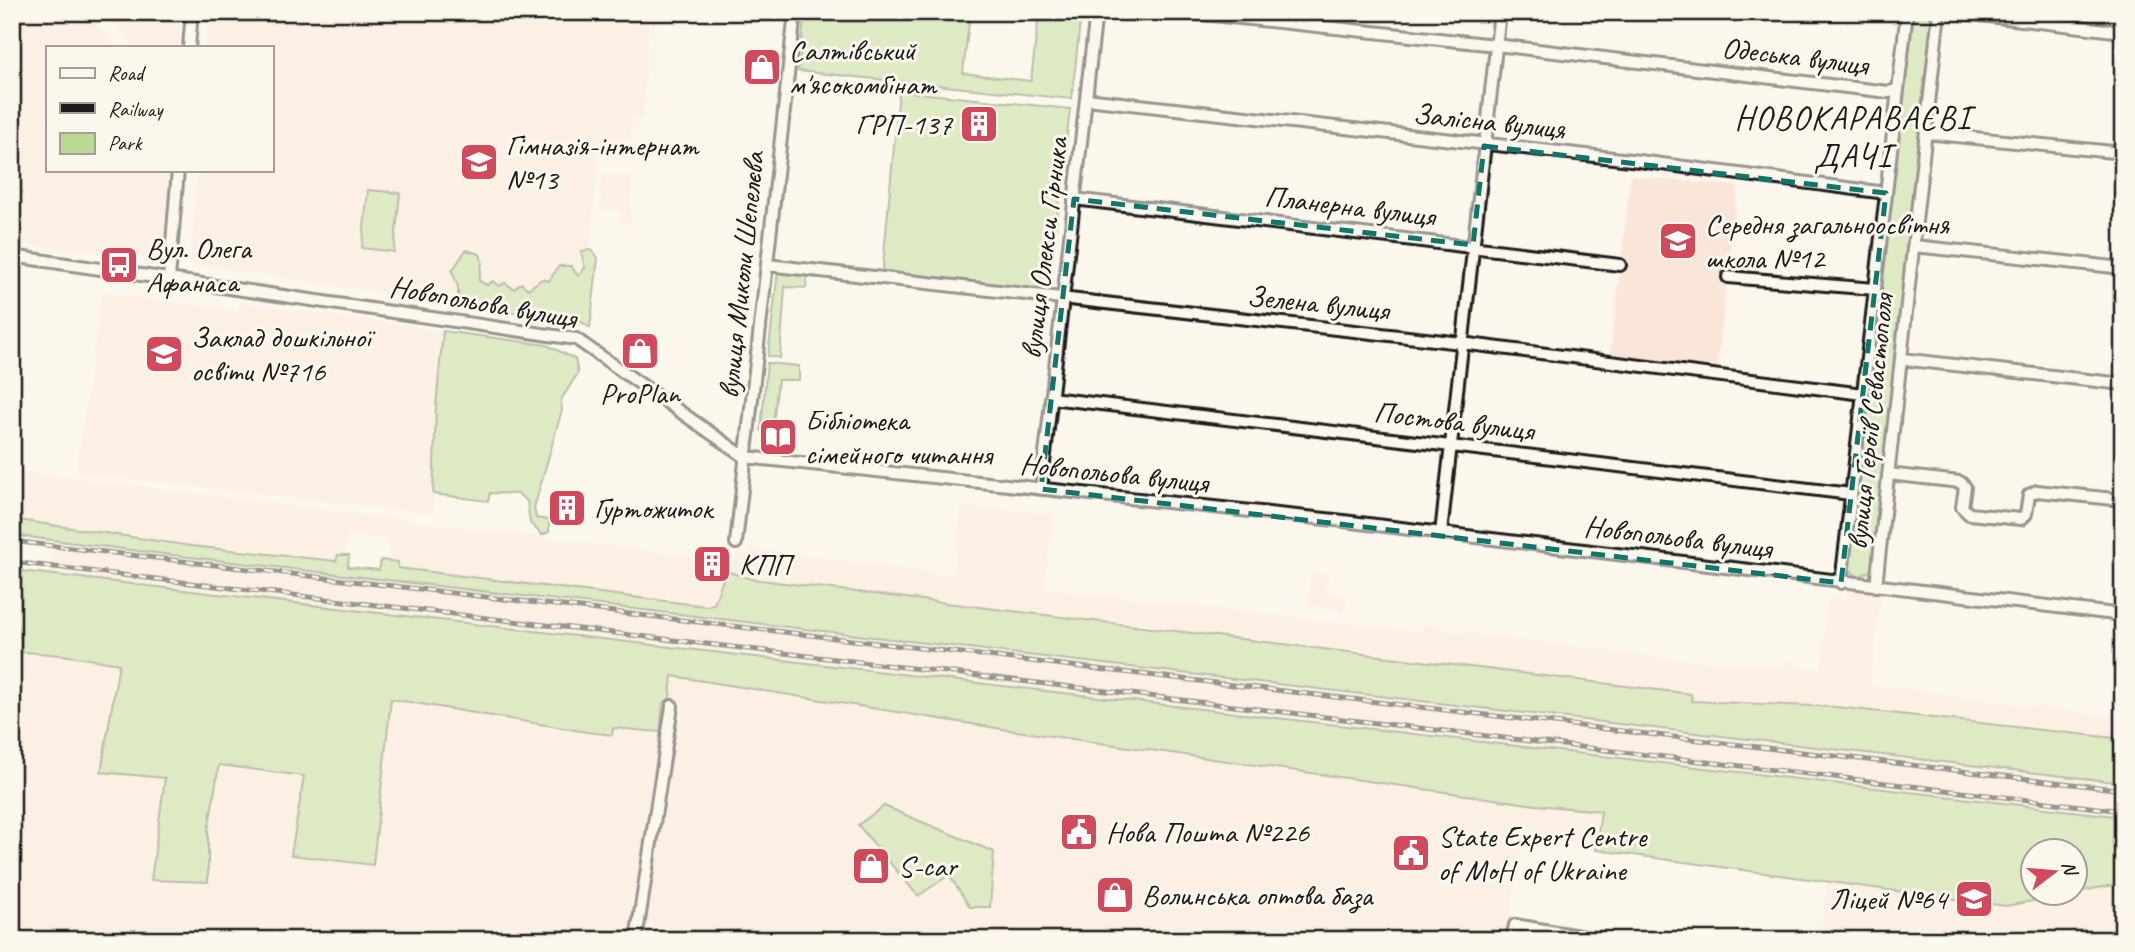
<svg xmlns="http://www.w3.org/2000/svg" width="2135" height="952" viewBox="0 0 2135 952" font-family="Caveat,sans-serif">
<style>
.built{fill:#fae6d8}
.green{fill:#b9d993;stroke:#6a7a58;stroke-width:2}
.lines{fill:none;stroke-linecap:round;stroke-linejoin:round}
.minor-casing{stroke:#1c1c1c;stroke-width:16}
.minor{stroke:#fbf7ec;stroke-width:10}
.rail-casing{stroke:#1c1c1c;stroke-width:5}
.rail{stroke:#fbf7ec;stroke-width:2.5;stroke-dasharray:8;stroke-linecap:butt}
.marked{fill:none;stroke:#0f766e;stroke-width:5;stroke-dasharray:14 9;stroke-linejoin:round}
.labels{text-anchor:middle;stroke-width:6;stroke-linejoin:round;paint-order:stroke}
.poi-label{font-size:30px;fill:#1c1c1c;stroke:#fbf7ec;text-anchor:start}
.street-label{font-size:30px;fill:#1c1c1c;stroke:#fbf7ec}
.quarter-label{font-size:33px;letter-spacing:2px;fill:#1c1c1c;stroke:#fbf7ec}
</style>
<rect width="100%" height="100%" fill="#fbf7ec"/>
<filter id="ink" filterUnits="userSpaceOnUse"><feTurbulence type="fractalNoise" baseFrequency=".0143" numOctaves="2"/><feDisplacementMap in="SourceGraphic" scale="14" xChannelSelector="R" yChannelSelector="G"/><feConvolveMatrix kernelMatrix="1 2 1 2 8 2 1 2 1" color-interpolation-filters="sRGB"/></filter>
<g filter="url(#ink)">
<path class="built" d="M12,12H91L115,47H47V170H171L165,249L154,248L152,259L15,243L12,238Z
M107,12H181L179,47H134Z
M209,12H656L649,16L643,118H632L631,140L600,138L583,327L493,310L190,264L197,170H271V47H205Z
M602,175L632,177L630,224L620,223V211L600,210Z
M1631,176L1738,186L1716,376L1609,364Z
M102,292L239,311L241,302L443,331L436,407L433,514L76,473Z
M12,470L720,560L728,563L718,599L714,604L706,606L397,567L398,562L389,561V539L347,535L345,555H338L337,561L191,546L12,519Z
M962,506L1053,514L1044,588L1422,632L1424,623L1445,630L1663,658L1782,667L1783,660L1794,661V667L1821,669L1828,597L1846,600L1847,589L1882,592L1869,684L2123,718V739L1836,707L1691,701L1690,694L1040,616L751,579L731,571L736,553L749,555L750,548L953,576Z
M54,540L2123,783V817L49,574Z
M1312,572L1328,574L1325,594L1346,597L1344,611L1307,605Z
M12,590L617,668L1536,805L1601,811L1596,850L1532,841L1519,856L1507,940H12Z
M1831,848L2034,892H2076V871L2123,875V940H1820Z"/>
<path class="green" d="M805,12H970L963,73L1031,81L1039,12H1081L1072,99L798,71Z
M1919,13L1927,14L1933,20L1918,195L1872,570L1858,577L1848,568L1912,17Z
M899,91L1070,109L1048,294L882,276Z
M368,190L400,193L394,252L362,248Z
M466,250L480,254L482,261L479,281L487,285L493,281L499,286L505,283L514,289L521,283L528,289L542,279L549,281L559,266H571L578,276L585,268L581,251L591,250L598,258L590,328L576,318L572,322L458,303V287L452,271Z
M778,271L807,274L806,288L785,287L780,358L768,356Z
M443,331L547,345L575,359L578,373L561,400L562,410L534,508L536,518L549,520V532L542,535L530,523L527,501L518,494L490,493L488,501L433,494L436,407Z
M767,363L799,366V380H778L772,434L761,430Z
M12,519L191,546L336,561L338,555H349L348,567L379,570L381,560L398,562V568L705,606L714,604L726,571L751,579L1691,694L1692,701L1836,707L2123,739V783L147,552L12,535Z
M12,570L2123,817V883L2119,884L2123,885V940L2114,885L2076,892V850H2034V892L2075,893L2006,906L1596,850L1601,811L1536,805L1009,730L672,676L670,698L663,703L660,732L613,728L612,735L587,732L391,699L373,865L291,855L304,776L219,765L208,831V882L151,880L165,778L101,772L119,664C86,658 54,653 21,652L22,637L12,636Z
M884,806L994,852L990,907H970L949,875L918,896L858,825Z"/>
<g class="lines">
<defs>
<path id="minor" d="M1184,12L1496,45L1888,92L1898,90
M1954,12L2123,32
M189,47L192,12
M1086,99L1631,160L1886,193
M1926,133L2123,153
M1074,199L1620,265
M1914,246L2123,268
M12,256L576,339L745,457L1335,520L2123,615
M767,265L1461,343L1863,394
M1728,277L1875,289
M169,279L178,170
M1901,359L2123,384
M1051,398L1851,494
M1888,474L1960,482L1965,487L1962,507L1969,514L2021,519L2026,514L2029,495L2037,491L2123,500
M1041,489L1096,12
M1441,533L1500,12
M736,543L795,12
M1841,583L1907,12
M1876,586L1939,12
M636,940L672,706
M1512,940L1515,925L1602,940"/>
</defs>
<use href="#minor" class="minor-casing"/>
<use href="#minor" class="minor"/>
<defs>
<path id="rail" d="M12,541L2123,790
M12,562L2123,811"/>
</defs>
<use href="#rail" class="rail-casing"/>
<use href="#rail" class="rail"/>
</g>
</g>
<path d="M0 0H2135V952H0ZM1484,146L1886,193L1841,583L1041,489L1074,199L1473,245Z" fill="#fbf7ec" fill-opacity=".55" fill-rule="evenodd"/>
<path class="marked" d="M1484,146L1886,193L1841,583L1041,489L1074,199L1473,245Z"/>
<defs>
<symbol id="shop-square" viewBox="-11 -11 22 22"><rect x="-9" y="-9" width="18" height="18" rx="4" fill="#d1495b" stroke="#fbf7ec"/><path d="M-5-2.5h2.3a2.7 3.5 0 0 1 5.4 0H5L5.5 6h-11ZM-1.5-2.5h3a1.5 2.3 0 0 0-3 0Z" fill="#fff"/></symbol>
<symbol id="building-square" viewBox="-11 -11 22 22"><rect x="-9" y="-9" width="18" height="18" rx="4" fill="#d1495b" stroke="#fbf7ec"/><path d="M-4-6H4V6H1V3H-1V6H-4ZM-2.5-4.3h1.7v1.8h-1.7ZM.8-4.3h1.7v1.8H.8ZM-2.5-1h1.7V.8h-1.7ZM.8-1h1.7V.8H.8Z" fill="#fff"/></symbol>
<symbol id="school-square" viewBox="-11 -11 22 22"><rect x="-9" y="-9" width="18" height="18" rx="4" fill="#d1495b" stroke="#fbf7ec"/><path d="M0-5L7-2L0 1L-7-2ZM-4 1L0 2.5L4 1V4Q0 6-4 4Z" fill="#fff"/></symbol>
<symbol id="bus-square" viewBox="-11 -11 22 22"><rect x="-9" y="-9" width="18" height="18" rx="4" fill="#d1495b" stroke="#fbf7ec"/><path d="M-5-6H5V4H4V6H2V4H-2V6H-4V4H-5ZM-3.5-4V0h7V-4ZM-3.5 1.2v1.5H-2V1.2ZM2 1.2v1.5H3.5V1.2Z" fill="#fff"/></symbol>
<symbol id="library-square" viewBox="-11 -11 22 22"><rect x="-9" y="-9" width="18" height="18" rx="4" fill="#d1495b" stroke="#fbf7ec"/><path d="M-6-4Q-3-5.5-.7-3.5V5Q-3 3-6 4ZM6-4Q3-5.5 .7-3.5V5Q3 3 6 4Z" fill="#fff"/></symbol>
<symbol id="civic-square" viewBox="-11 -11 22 22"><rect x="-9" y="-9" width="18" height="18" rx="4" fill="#d1495b" stroke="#fbf7ec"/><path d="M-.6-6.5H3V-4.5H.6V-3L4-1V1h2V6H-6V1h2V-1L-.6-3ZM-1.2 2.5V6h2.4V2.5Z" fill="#fff"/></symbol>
</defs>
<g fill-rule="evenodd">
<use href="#shop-square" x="740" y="45" width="44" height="44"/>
<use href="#building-square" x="957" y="102" width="44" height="44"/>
<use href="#school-square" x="457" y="140" width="44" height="44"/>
<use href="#school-square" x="1656" y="219" width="44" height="44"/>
<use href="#bus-square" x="97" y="243" width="44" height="44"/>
<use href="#shop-square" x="618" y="329" width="44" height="44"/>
<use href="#school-square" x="142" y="332" width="44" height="44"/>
<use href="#library-square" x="756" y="415" width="44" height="44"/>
<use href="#building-square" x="545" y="486" width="44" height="44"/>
<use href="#building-square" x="690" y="542" width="44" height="44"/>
<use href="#civic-square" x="1057" y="810" width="44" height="44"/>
<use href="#civic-square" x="1389" y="831" width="44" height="44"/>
<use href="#shop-square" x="849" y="844" width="44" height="44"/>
<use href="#shop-square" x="1093" y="873" width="44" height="44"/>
<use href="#school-square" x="1952" y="877" width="44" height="44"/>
</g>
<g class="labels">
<g class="poi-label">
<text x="789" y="60">Салтівський<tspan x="789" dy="34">м'ясокомбінат</tspan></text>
<text x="952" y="134" text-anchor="end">ГРП-137</text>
<text x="506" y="155">Гімназія-інтернат<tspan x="506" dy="34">№13</tspan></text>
<text x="1705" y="234">Середня загальноосвітня<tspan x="1705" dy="34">школа №12</tspan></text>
<text x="146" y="258">Вул. Олега<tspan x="146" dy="34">Афанаса</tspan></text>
<text x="191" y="347">Заклад дошкільної<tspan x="191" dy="34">освіти №716</tspan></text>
<text x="640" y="403" text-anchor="middle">ProPlan</text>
<text x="805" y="430">Бібліотека<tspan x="805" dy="34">сімейного читання</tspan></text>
<text x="594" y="518">Гуртожиток</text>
<text x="739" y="574">КПП</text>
<text x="1106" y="842">Нова Пошта №226</text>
<text x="1438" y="846">State Expert Centre<tspan x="1438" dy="34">of MoH of Ukraine</tspan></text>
<text x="898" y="876">S-car</text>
<text x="1142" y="905">Волинська оптова база</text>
<text x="1947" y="909" text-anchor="end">Ліцей №64</text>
</g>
<g class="street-label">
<text transform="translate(1795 56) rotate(7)" y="10">Одеська вулиця</text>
<text transform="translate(1489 121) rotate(6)" y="10">Залісна вулиця</text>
<text transform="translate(1350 206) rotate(7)" y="10">Планерна вулиця</text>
<text transform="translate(1044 248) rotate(-83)" y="10">вулиця Олекси Гірника</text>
<text transform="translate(741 275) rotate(-84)" y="10">вулиця Миколи Шепелєва</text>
<text transform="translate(483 302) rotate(10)" y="10">Новопольова вулиця</text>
<text transform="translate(1318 303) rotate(6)" y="10">Зелена вулиця</text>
<text transform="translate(1454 421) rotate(7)" y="10">Постова вулиця</text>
<text transform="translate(1870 422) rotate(-84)" y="10">вулиця Героїв Севастополя</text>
<text transform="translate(1114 473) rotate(6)" y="10">Новопольова вулиця</text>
<text transform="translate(1678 537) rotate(7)" y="10">Новопольова вулиця</text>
</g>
<g class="quarter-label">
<text x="1853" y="129">НОВОКАРАВАЄВІ<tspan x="1853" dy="38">ДАЧІ</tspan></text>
</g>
</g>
<rect width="2135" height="952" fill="none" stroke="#fbf7ec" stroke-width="42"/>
<rect x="21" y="21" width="2093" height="910" fill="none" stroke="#1c1c1c" stroke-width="2.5" filter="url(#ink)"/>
<rect x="46" y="46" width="228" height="126" fill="#fbf7ec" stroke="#a29f99" stroke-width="2"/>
<rect x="60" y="68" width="35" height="10" fill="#fbf7ec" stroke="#a29f99" stroke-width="2"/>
<text x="108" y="80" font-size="21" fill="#1c1c1c">Road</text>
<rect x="60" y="103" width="35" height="10" fill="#1c1c1c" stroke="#a29f99" stroke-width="2"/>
<text x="108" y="116" font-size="21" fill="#1c1c1c">Railway</text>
<rect x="60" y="133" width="35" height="21" fill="#b9d993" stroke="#a29f99" stroke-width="2"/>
<text x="108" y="150" font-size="21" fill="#1c1c1c">Park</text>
<g transform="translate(2054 872) rotate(74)"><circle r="33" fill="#fbf7ec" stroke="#a29f99" stroke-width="2"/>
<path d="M0-5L12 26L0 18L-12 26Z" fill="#d1495b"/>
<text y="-10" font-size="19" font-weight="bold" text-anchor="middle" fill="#1c1c1c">N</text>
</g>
</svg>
